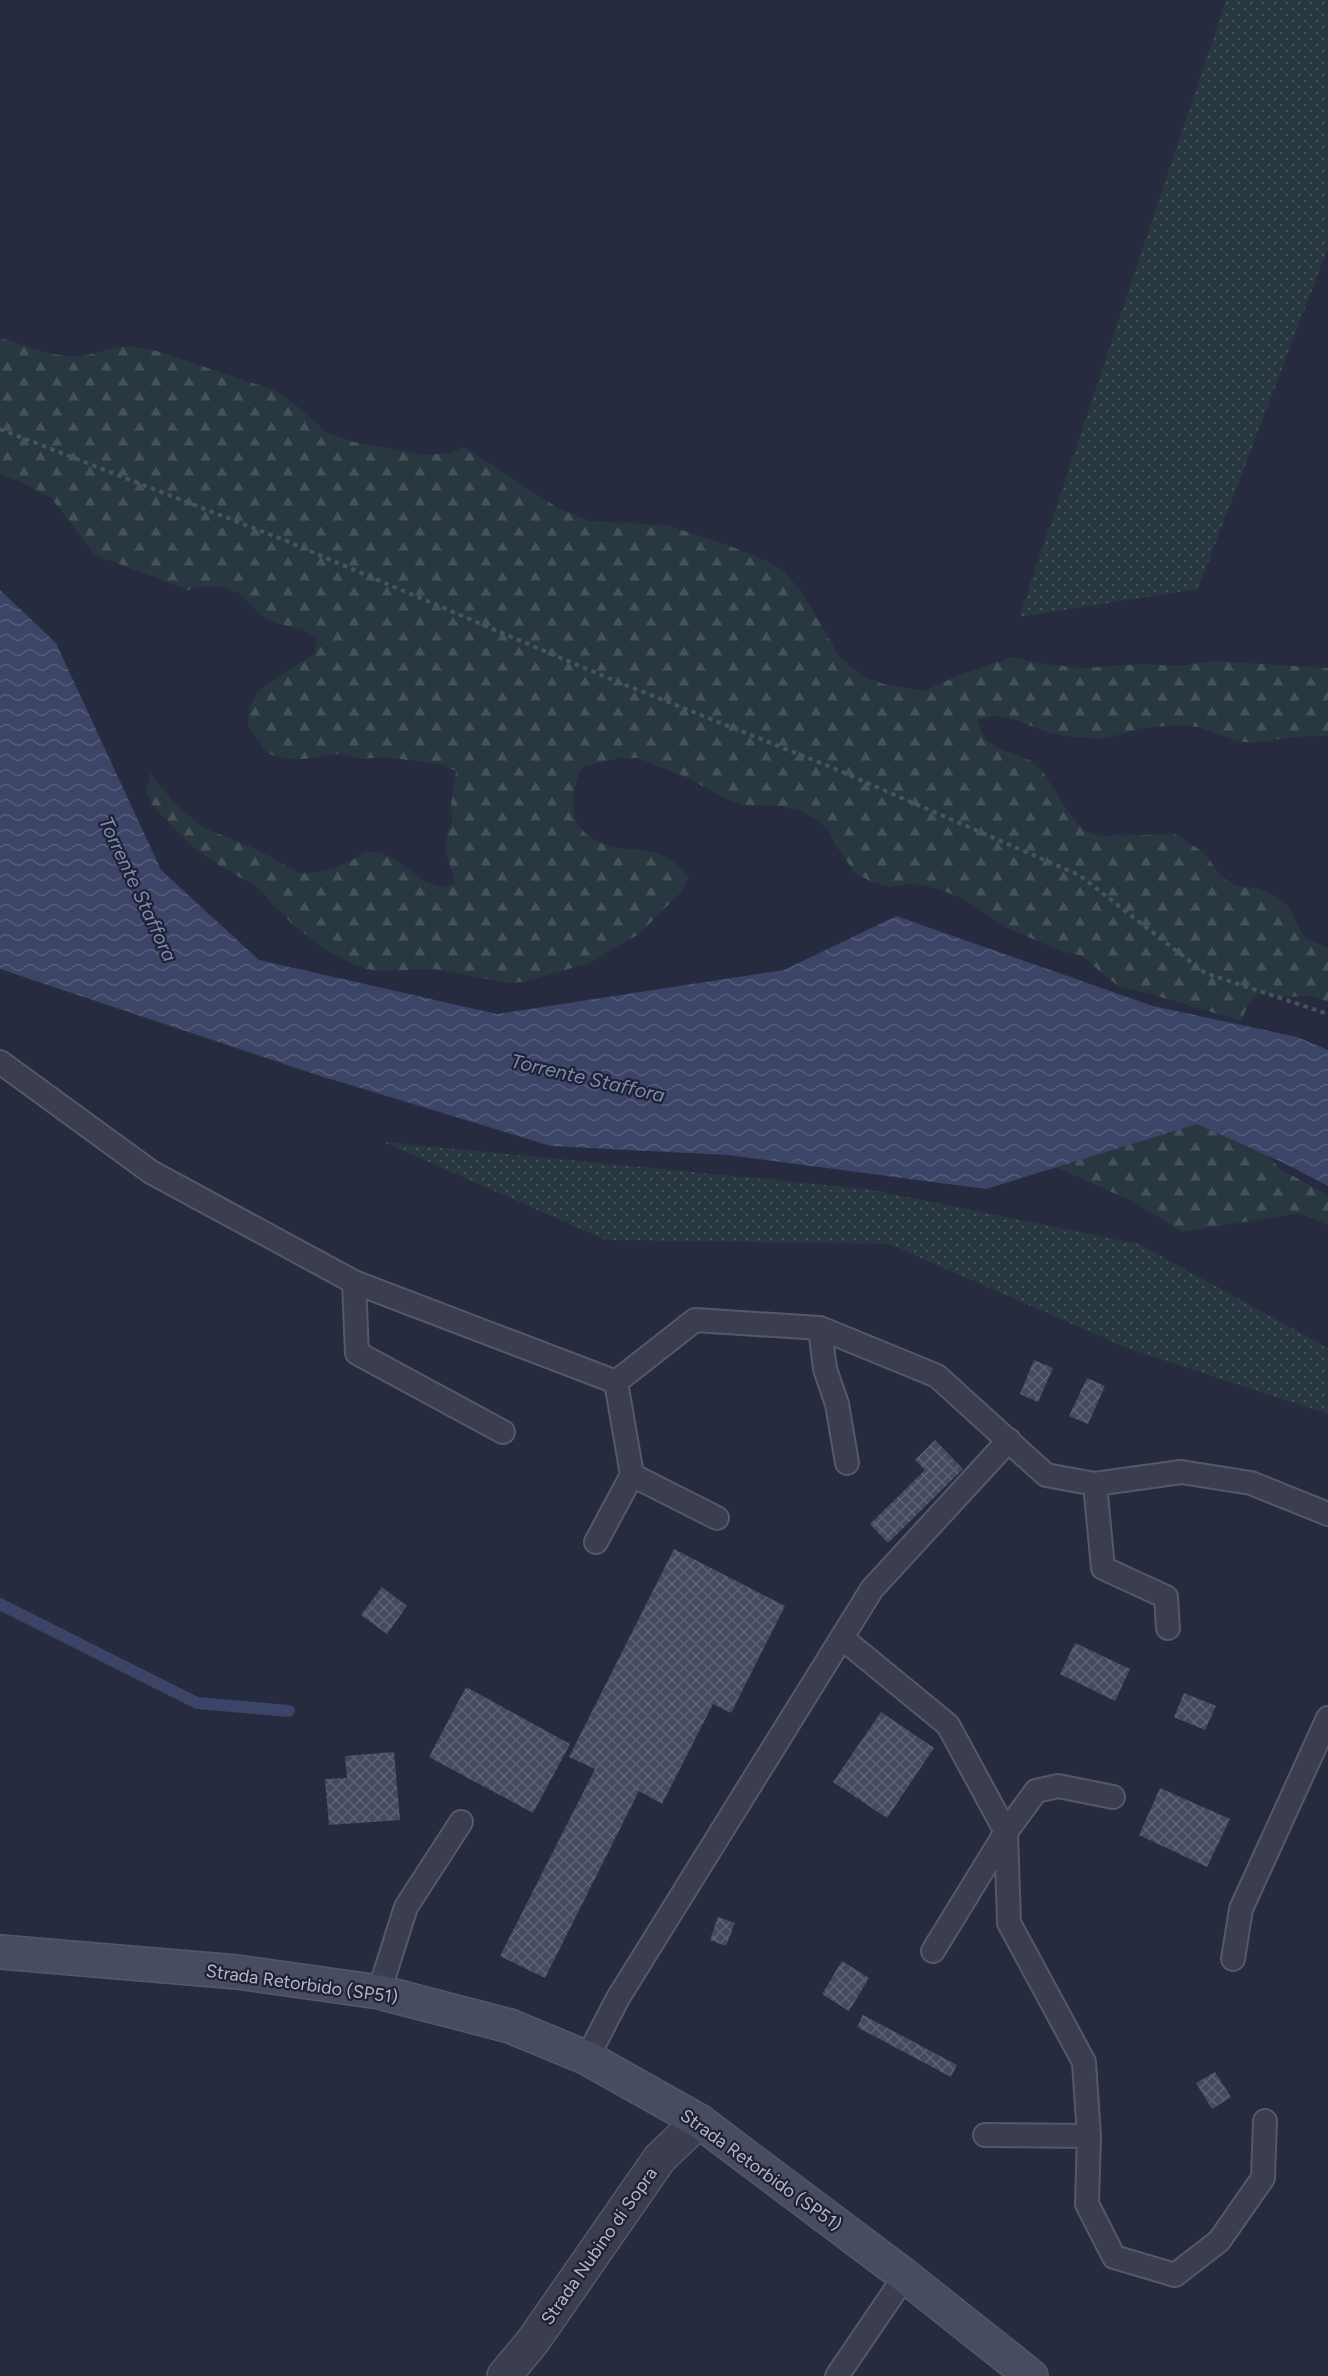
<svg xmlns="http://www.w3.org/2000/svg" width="1328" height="2376" viewBox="0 0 1328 2376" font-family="Figtree,sans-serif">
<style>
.grass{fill:url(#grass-dots)}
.forest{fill:url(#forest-firs)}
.water{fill:url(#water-waves)}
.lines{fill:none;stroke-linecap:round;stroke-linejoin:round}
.stream{stroke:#3c4467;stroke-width:12}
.building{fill:url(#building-cross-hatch)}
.lane-casing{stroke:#555869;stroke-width:26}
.street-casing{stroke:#555869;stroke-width:36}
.secondary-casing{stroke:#555869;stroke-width:36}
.path{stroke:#46545d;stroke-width:4;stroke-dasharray:4.5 4.5;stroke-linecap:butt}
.lane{stroke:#3a3e4f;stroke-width:22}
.street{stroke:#3a3e4f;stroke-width:33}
.secondary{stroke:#484c62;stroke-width:33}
.labels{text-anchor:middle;stroke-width:4.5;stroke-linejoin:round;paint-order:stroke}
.street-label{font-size:18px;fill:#b7b9c9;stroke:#1f2234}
.water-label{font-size:20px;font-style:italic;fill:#7f88b0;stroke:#1f2234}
</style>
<defs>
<pattern id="grass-dots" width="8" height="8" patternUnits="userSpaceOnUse" patternTransform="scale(1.5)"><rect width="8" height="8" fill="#283740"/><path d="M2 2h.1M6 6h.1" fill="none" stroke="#45525a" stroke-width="1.8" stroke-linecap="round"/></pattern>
<pattern id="forest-firs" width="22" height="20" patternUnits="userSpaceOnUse" patternTransform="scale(1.5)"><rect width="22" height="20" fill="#283740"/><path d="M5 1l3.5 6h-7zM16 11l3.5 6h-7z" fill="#45525a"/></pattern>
<pattern id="water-waves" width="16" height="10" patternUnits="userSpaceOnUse" patternTransform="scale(1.5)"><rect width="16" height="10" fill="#3c4467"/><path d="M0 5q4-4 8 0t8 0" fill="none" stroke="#565d7b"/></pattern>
<pattern id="building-cross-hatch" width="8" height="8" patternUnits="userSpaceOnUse" patternTransform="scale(1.5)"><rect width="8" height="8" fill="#454a61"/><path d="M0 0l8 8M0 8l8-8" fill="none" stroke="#5e6276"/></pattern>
</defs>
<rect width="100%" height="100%" fill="#262b3f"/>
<path class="grass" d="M1226,0H1328V248L1198,589L1019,617Z
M383,1142L868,1189L1139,1244L1328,1348V1414L1129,1349L889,1244L606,1240Z"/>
<path class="forest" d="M0,338C25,345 47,356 73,356C90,357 104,349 119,347C132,346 144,348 157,351L276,391L297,406L326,432L349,441L425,455L450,453L464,447L558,508L589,521L667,525L741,550L775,565L784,571L802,593L840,657L861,675L883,684L924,691L959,675L1012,657L1035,663L1083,668L1142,664L1179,666L1213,661L1328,668V736L1293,737L1254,743L1236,741L1198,727L1179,725L1142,728L1104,739L1063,736L1047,732L1013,719L995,716L977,720L985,739L998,748L1032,761L1043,772L1072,817L1085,831L1102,836L1175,834L1203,852L1224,879L1239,887L1257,888L1273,895L1288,906L1304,937L1328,948V1002L1313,996L1278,997L1262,991L1249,1003L1241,1021L1147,993L1122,988L1107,978L1083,956L1064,952L1009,929L963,899L946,892L928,886L909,884L891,887L872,882L856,874L836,846L829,831L816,819L798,810L780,806L743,805L724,798L688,778L637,758H618L582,767C563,812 573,840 623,849C636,851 647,849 660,854C672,859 680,868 689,877L680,893L639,934L589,963L523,982L506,983L435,969L377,971L359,967L326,950L293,925L257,887L220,866L189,844L152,805L146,790L151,774L175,804L204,828L254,848L299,873L318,872L335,867L351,861L364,852H380L394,859L425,881L440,887L456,883L446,853V836L452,821L451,805L456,771L439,764L385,757L360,759L342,754L326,755L305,759H286L268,754L248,726L249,708L257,693L271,681L314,654L318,638L302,629L282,625L265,618L240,594L223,587L206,586L188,590L95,555L52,499L25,484L0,474Z
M1082,1075L1253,1138L1280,1169L1328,1195V1225L1300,1213L1182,1232L1132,1201L1042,1161Z"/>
<path class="water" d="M0,590L56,643L161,870L259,960L497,1014L784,970L896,916L1153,1006L1297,1037L1328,1050V1186L1284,1163L1197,1124L986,1189L727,1155L551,1146L317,1075L0,969Z"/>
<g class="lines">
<path class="stream" d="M0,1604L197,1703L289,1711"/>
</g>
<path class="building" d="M1034,1360L1053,1368L1038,1402L1020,1394Z
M1087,1378L1105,1386L1088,1424L1069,1416Z
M935,1440L963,1469L888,1543L870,1524L925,1470L915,1460Z
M674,1549L785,1606L731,1713L713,1704L662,1804L639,1791L545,1978L500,1956L595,1769L569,1757Z
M382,1587L407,1606L387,1634L361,1615Z
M1075,1643L1130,1669L1115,1701L1060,1674Z
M466,1687L570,1744L533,1813L429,1757Z
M1184,1693L1216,1706L1205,1730L1174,1717Z
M881,1712L934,1748L887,1818L833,1782Z
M394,1752L400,1820L329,1825L325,1779L347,1778L345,1756Z
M1160,1788L1230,1819L1207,1867L1139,1835Z
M718,1917L735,1923L726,1946L710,1940Z
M842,1961L869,1978L849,2011L822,1994Z
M863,2015L957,2065L951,2077L857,2027Z
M1215,2072L1231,2097L1212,2109L1196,2083Z"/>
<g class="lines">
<defs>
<path id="lane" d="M0,1062L151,1172L354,1282L616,1382L695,1320L820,1328L937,1376L1046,1475L1095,1484L1181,1472L1251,1483L1328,1514
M354,1282L357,1353L503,1432
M820,1328L825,1369L837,1404L847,1463
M616,1382L632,1475L717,1518
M1095,1484L1103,1568L1166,1597L1168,1628
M596,1542L632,1475
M842,1638L948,1725L1006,1832L933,1951
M1113,1797L1058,1786L1036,1791L1006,1832L1009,1923L1084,2062L1089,2136L1087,2204L1114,2257L1175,2275L1219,2241L1263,2178L1265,2121
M1233,1959L1241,1909L1328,1718
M379,1992L406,1907L461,1822
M587,2058L618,1998L872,1589L1009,1440
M985,2135L1089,2136
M837,2376L905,2276"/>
<path id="street" d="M504,2376L533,2341L660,2158L699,2121"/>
<path id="secondary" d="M0,1952L237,1972L379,1992L510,2026L587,2058L699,2121L905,2276L1031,2376"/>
</defs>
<use href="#lane" class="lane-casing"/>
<use href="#street" class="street-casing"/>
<use href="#secondary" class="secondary-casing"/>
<path class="path" d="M0,429L284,540L608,678L826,765L1079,875L1205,973L1328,1014"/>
<use href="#lane" class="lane"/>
<use href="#street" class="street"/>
<use href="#secondary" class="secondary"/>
</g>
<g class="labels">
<g class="street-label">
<text transform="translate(302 1984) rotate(8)" y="6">Strada Retorbido (SP51)</text>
<text transform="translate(761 2170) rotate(36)" y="6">Strada Retorbido (SP51)</text>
<text transform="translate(599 2246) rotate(-55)" y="6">Strada Nubino di Sopra</text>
</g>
<g class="water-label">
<text transform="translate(138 889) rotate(65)" y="7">Torrente Staffora</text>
<text transform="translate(588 1078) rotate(13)" y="7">Torrente Staffora</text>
</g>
</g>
</svg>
